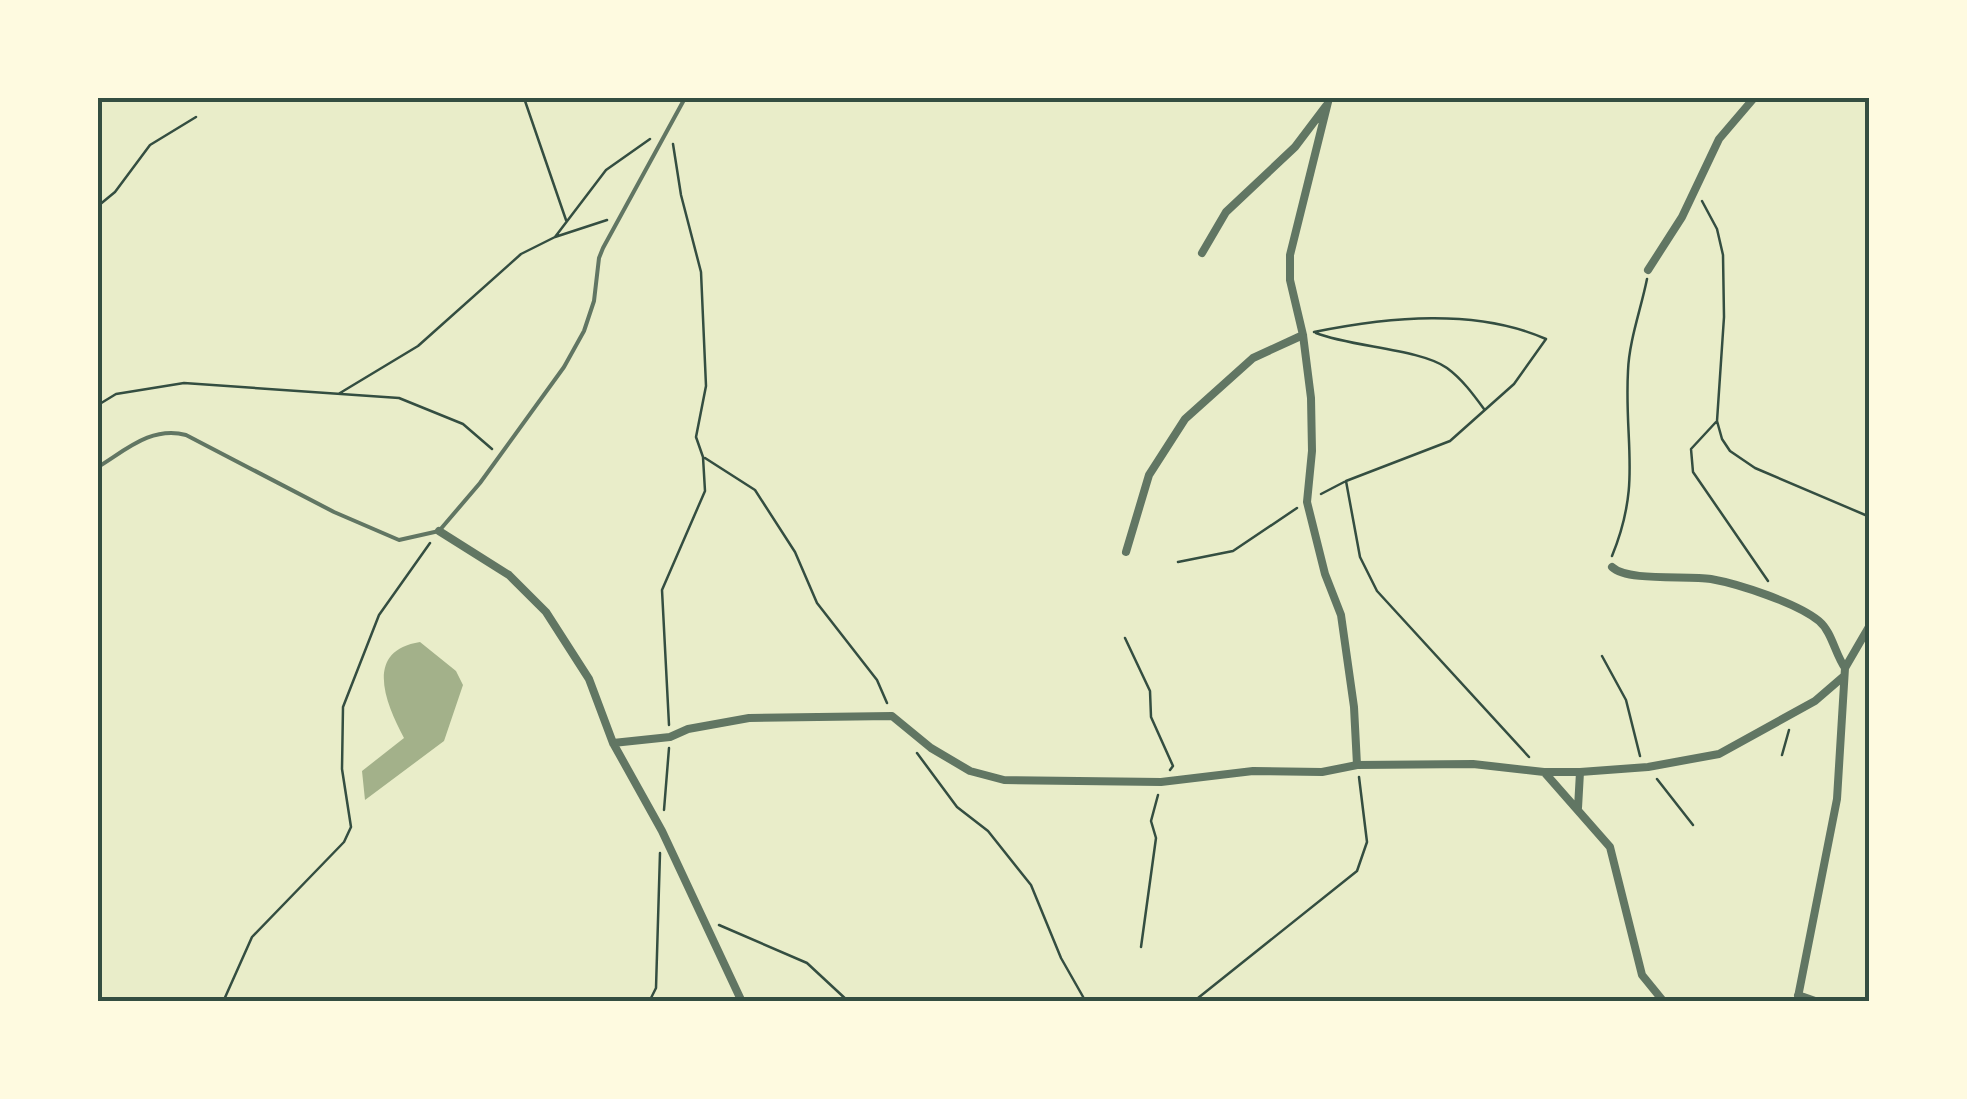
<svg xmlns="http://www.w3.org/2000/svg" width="1967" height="1099" viewBox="0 0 1967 1099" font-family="Signika,sans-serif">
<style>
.water{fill:#a3b18a}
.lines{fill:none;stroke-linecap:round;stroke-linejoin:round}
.path{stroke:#344e41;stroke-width:2.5}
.service{stroke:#617663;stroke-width:4}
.minor{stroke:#617663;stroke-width:8}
.neatline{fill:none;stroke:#344e41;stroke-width:4}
</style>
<rect width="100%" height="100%" fill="#e9edc9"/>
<path class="water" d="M420,642L456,671L463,685L444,741L365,800L362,771L404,738C386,704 363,651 420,642Z"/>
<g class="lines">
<path class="path" d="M524,98L566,220
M1702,201L1717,229L1723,255L1724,317L1717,421L1722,439L1730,451L1755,468L1870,517
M98,206L115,192L150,145L196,117
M555,237L606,170L650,139
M1314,332C1388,317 1476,308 1546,339L1514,384L1450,441L1346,481L1321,494
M1316,333C1351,347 1421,349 1447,368C1462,379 1473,394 1484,409
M340,393L418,346L521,254L555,237L607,220
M98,405L116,394L184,383L399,398L463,424L492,449
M1716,422L1691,449L1693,472L1768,581
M705,458L755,490L795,552L817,603L877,680L887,703
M1346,481L1360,557L1377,591L1529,757
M1612,556C1642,483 1624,444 1628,371C1629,341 1641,309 1647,279
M1178,562L1233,551L1297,508
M1125,638L1150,691L1151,717L1173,766L1170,770
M1602,656L1626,700L1640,756
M669,725L662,590L705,491L703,457L696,437L706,386L701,272L681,195L673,144
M917,753L957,807L988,831L1031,885L1061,958L1086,1002
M1782,755L1789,730
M1657,779L1693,825
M664,810L669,748
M719,925L807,963L849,1002
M1141,947L1156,838L1151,821L1158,795
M223,1002L252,937L344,842L351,827L342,769L343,707L379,615L430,543
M649,1002L656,988L660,853
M1193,1002L1357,871L1367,842L1359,777"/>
<path class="service" d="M98,467C126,450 151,426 186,435L334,512L399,540L439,531L480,483L564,367L584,331L594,301L599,258L603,248L685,98"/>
<path class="minor" d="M1329,98L1290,255V280L1303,335L1311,398L1312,451L1307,502L1325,574L1341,615L1354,707L1357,765
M1202,253L1226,212L1295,147L1326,106
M1648,270L1682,217L1719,139L1754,98
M439,531L509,575L546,612L589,679L613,743L662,831L742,1002
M1126,552L1149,475L1185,419L1253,358L1303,335
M1612,567C1628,582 1687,575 1711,579C1739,584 1797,603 1819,621C1832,632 1835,654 1845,668
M613,743L670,737L688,729L749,718L892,716L931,748L970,771L1004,780L1161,782L1253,771L1322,772L1357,765L1473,764L1544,772H1580L1648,767L1719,754L1815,701L1844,676
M1545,773L1610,847L1642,975L1664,1002
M1578,808L1580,772
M1798,995L1818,1002
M1797,1002L1837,799L1845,668L1870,625"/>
</g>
<rect width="1967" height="1099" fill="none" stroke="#fefae0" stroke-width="200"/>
<rect x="100" y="100" width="1767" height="899" class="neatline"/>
</svg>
